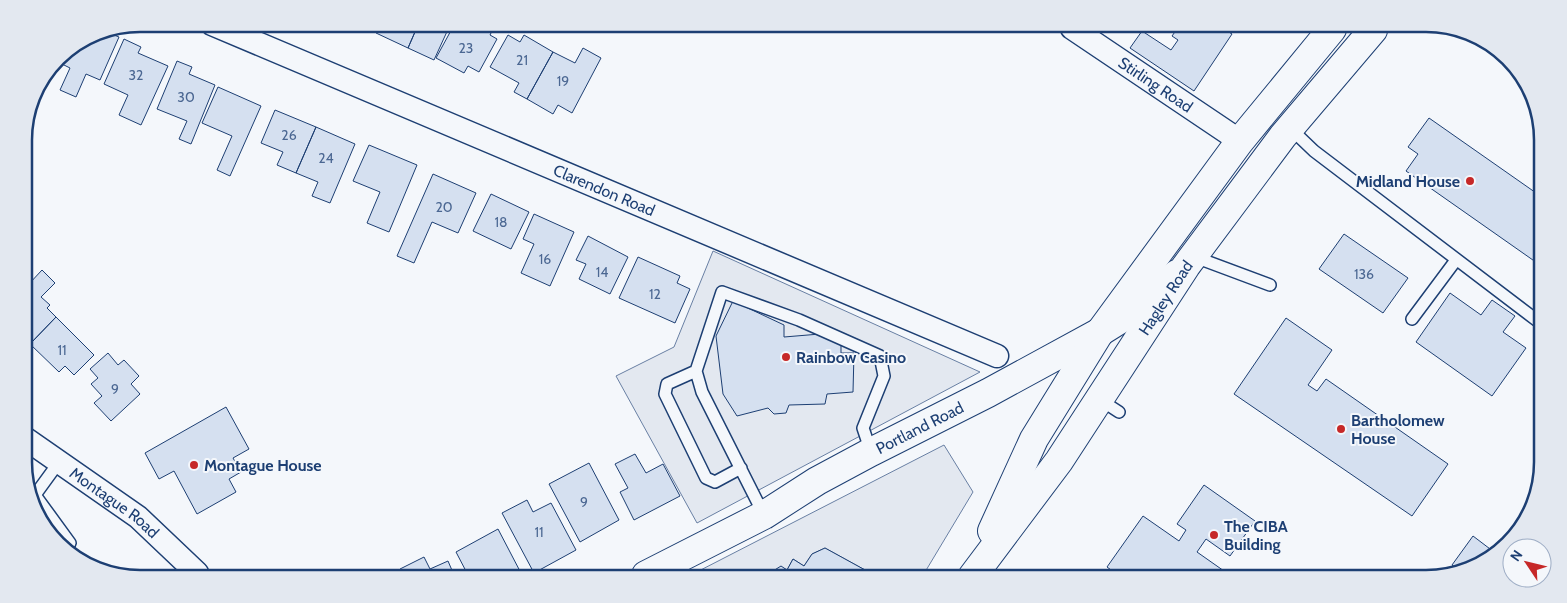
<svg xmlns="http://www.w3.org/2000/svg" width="1567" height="603" viewBox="0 0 1567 603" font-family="Cabin,sans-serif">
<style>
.parking{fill:#e3e8f0;stroke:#687fa3}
.building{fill:#d5e0f0;stroke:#1d3f73}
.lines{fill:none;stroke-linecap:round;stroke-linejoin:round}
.lane-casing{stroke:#1d3f73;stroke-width:14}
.street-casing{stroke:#1d3f73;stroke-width:25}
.secondary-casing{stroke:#1d3f73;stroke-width:30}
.highway-casing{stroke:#1d3f73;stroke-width:30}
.lane{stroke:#f4f7fb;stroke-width:11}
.street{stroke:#f4f7fb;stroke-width:22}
.secondary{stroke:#f4f7fb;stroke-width:28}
.highway{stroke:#f4f7fb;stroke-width:28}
.poi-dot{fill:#c62828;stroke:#f4f7fb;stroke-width:2}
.labels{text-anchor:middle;stroke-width:4;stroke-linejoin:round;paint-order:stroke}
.number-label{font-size:14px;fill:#4b6792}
.street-label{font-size:16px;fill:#1d3f73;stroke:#f4f7fb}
.poi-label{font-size:16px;font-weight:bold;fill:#1d3f73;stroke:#f4f7fb;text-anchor:start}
.rim{fill:none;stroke:#1d3f73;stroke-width:2.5}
</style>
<rect width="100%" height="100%" fill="#f4f7fb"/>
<path class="parking" d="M713,251L980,372L697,523L616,376L674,347Z
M944,445L973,492L922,577L876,576L825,548L812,554L804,566L793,559L787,570L781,567L765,576H689Z"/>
<path class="building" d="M356,25H373L370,31Z
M380,25H418L408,48L376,33Z
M418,25H450L434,60L408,48Z
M454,25H471L476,28L477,25H495L490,35L497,39L479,72L468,66L464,73L436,58Z
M1177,29H1224L1232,34L1194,91L1130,48L1142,31L1171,50L1178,40L1172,36Z
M104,31L119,37L100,80L86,74L76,97L60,90L70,68L62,64L68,50L93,34L96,35L97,32Z
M508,35L520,42L524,35L553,52L527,99L514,92L519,83L490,67Z
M124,39L141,47L138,53L168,66L141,125L119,115L128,95L104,84Z
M583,48L601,58L572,113L558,105L553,114L527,99L553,52L575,63Z
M177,61L192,67L189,74L215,85L191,144L179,139L187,121L157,109Z
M52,67L42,87L38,85Z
M218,87L261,106L230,176L217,170L232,136L202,123Z
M275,110L316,127L296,173L277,165L283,152L261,143Z
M1429,118L1539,195L1541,192L1540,265L1406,171L1418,154L1408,147Z
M316,127L355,144L330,203L312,196L318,182L296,173Z
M369,145L417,165L389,232L367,223L380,192L353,181Z
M433,174L476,193L458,233L432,222L414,263L397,256Z
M491,194L529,212L511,249L473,231Z
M534,214L574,232L550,286L521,273L534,244L523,239Z
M1344,234L1408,278L1383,313L1319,269Z
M588,236L628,257L610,294L579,279L586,264L576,260Z
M638,257L680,276L677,283L690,289L675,323L619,298Z
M42,270L55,283L41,297L50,305L47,308L56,317L30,344L25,338V282L28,285Z
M1450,293L1481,315L1492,300L1515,316L1503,332L1526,348L1492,396L1416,342Z
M733,301L784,325V337L820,334L841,345V353H854L853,392L827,394L825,404L789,405L786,413L774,414L768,408L737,416L723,394L716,336Z
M56,317L94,355L74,375L65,366L59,372L30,344Z
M1286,318L1332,350L1308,385L1317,391L1326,379L1448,464L1412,516L1234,394Z
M108,353L118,365L124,360L139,376L131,384L140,394L111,421L94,403L102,396L91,384L98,378L90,369Z
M226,407L249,449L233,458L241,472L229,479L236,492L197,514L174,471L159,479L145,453Z
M635,454L646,473L663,464L680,496L634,520L620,492L628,488L615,464Z
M589,463L619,520L580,542L549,484Z
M1204,485L1255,521L1230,556L1206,539L1197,552L1234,578H1122L1107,567L1143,516L1179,541L1186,530L1177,524Z
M527,500L533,512L551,503L576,550L534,573L502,513Z
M498,529L522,575H468L456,552Z
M1473,536L1498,555L1459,570L1452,565Z
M825,548L876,576H765L781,566L787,570L793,559L804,566L812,554Z
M424,557L430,569L448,561L454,575L402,574L400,569Z"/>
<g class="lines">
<defs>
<path id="lane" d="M1290,128L1314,151L1539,322
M1195,257L1270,285
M1412,319L1456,260
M696,371L667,384L665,394L706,478L715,482L741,468
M1099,399L1119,412
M59,462L35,495L70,543
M764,515L702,392L696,371L722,292L799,320L880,356L884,376L863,428L871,452"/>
<g id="street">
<path id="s1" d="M212,24L997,356"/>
<path id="s2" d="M1072,28L1240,141"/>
<path id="s3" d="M26,439L138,517L197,573"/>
</g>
<g id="secondary">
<path id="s4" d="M646,575L764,515L817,481L871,452L988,393L1100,332L1132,312L1177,274"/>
</g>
<g id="highway">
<path d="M992,531L1034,439L1100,332L1240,141L1332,29"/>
<path id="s5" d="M972,577L1059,461L1186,266L1283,136L1373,30"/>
</g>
</defs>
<use href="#lane" class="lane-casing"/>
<use href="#street" class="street-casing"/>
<use href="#secondary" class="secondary-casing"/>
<use href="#highway" class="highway-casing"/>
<use href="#lane" class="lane"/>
<use href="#street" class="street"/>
<use href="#secondary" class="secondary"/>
<use href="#highway" class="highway"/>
</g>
<g class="poi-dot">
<circle cx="1470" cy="181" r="5"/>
<circle cx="786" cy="357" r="5"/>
<circle cx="1341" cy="429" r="5"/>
<circle cx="194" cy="465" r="5"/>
<circle cx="1214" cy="535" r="5"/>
</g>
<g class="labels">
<g class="number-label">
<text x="466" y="53">23</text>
<text x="522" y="65">21</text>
<text x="136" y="80">32</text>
<text x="563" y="86">19</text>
<text x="186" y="102">30</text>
<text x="289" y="140">26</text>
<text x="326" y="163">24</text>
<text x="444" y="212">20</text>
<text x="501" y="227">18</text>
<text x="545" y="264">16</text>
<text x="602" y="277">14</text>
<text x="1364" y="279">136</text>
<text x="655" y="299">12</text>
<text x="62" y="355">11</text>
<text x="115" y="394">9</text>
<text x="584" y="507">9</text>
<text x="539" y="537">11</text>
</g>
<g class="street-label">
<text dy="6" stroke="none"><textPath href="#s2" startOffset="101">Stirling Road</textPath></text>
<text dy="6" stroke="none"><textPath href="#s1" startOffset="426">Clarendon Road</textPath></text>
<text dy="6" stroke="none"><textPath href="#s5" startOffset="340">Hagley Road</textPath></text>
<text dy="6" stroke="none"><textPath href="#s4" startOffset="311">Portland Road</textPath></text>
<text dy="6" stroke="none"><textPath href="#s3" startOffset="109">Montague Road</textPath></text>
</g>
<g class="poi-label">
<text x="1460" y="187" text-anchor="end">Midland House</text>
<text x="796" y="363">Rainbow Casino</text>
<text x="1351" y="426">Bartholomew<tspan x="1351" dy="18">House</tspan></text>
<text x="204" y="471">Montague House</text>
<text x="1224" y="532">The CIBA<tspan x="1224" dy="18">Building</tspan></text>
</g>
</g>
<path d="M0 0H1567V603H0ZM140 32H1426A108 108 0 0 1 1534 140V462A108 108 0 0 1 1426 570H140A108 108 0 0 1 32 462V140A108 108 0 0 1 140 32Z" fill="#e3e8f0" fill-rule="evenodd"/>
<path class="rim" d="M140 32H1426A108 108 0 0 1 1534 140V462A108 108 0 0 1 1426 570H140A108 108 0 0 1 32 462V140A108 108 0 0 1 140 32Z"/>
<g transform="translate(1527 563) rotate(305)"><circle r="24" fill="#f4f7fb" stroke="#9eadc5"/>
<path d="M0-4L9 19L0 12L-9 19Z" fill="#c62828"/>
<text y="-8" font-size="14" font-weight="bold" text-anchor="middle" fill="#1d3f73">N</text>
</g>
</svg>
